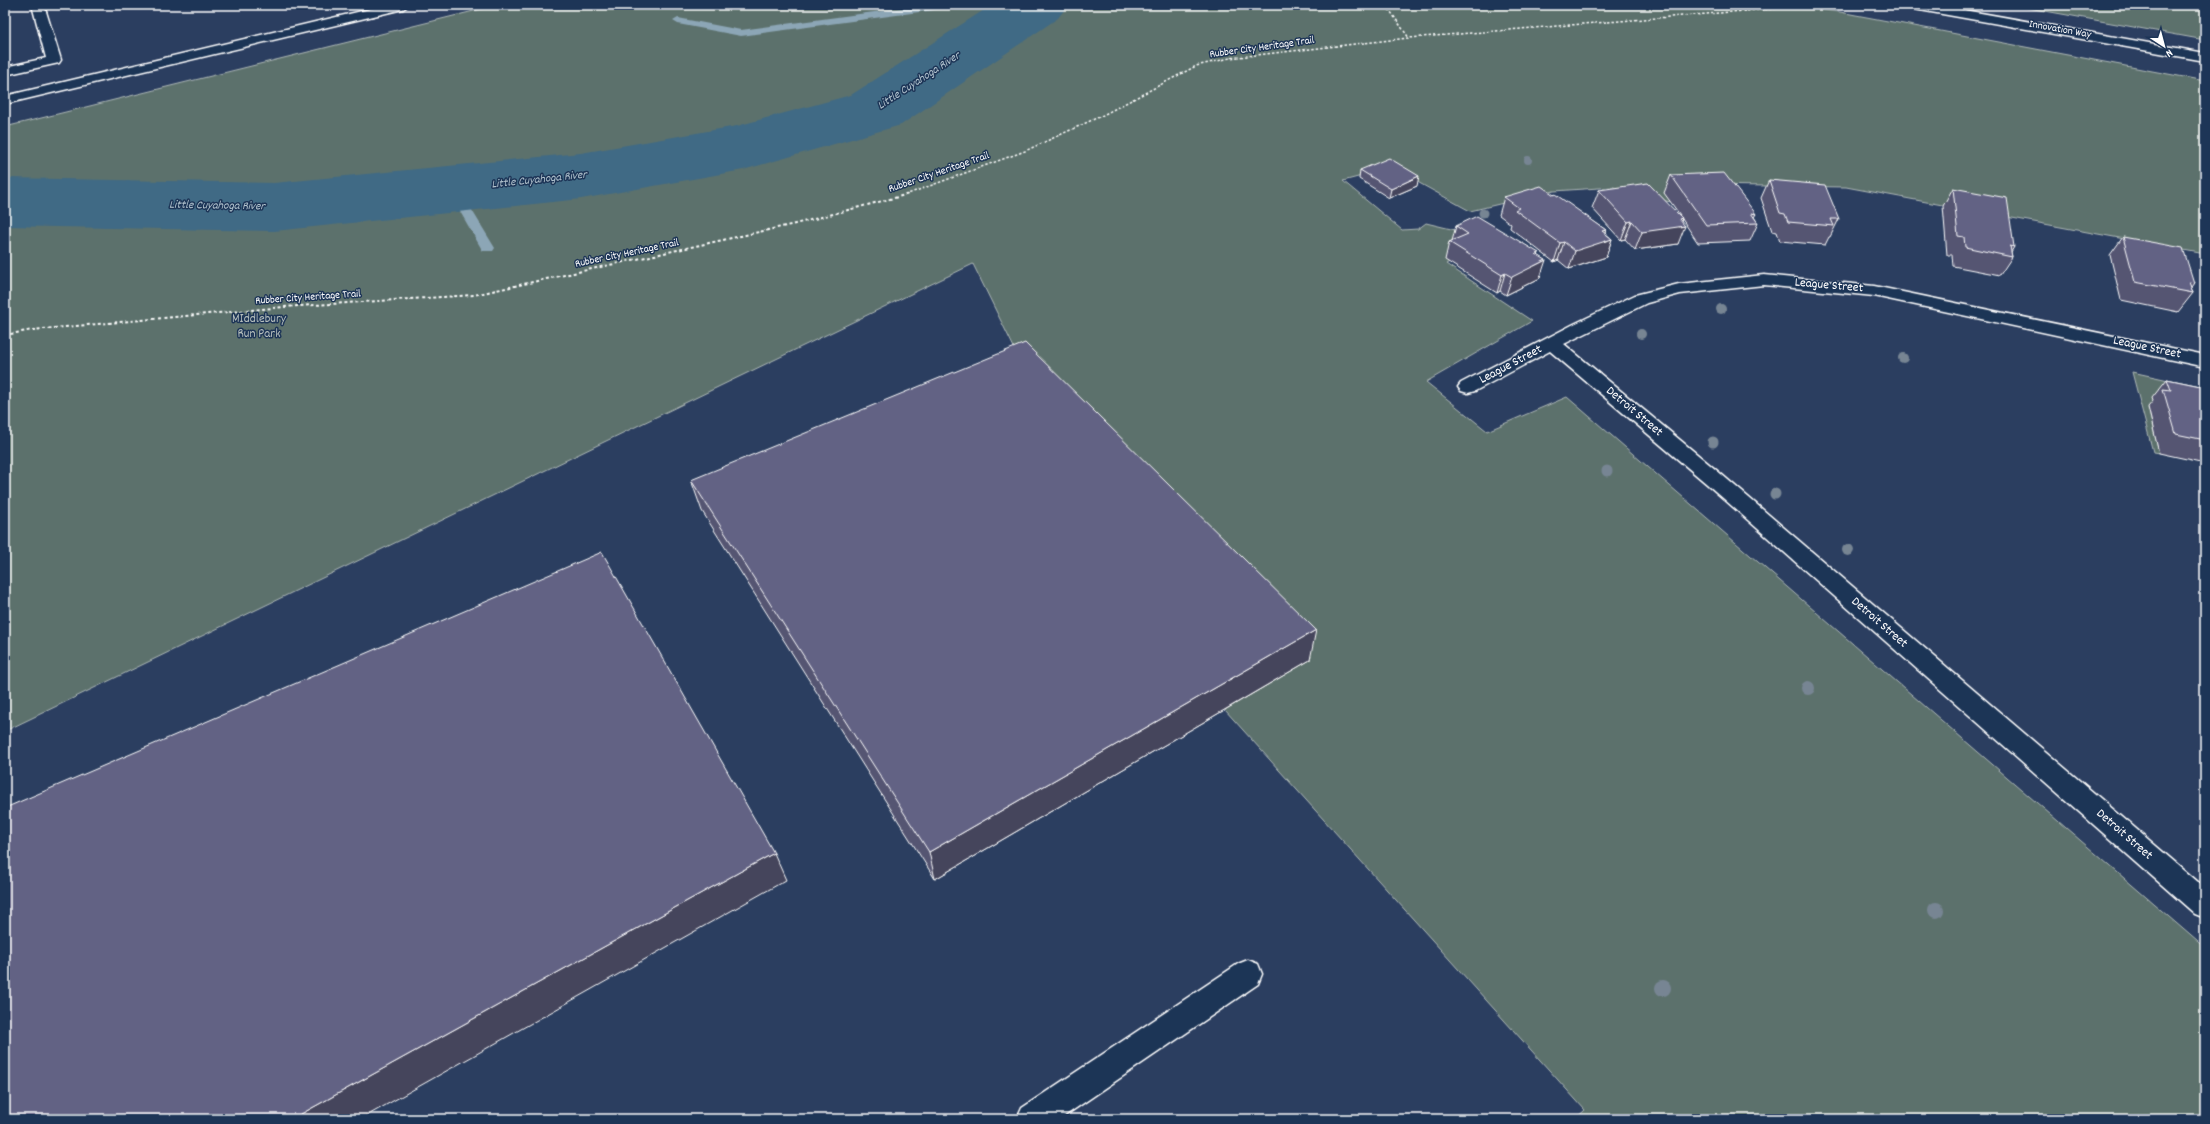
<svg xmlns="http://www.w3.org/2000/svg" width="2210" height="1124" font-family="Dekko,sans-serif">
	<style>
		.green { fill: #5c716c; stroke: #aeb8b6 }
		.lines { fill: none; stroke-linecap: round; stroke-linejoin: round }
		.stream { fill: #8ca6b6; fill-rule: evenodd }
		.river { fill: #3f6a85; fill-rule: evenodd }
		.service-casing { stroke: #fff; stroke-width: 3 }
		.minor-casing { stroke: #fff; stroke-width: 3 }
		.secondary-casing { stroke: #fff; stroke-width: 3 }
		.path-far1 { stroke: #fff; stroke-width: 1.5; stroke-dasharray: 2.5 2; stroke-linecap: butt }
		.path { stroke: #fff; stroke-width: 2; stroke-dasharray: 3 2.5; stroke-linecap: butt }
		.service { fill: #1d3557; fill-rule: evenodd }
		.minor { fill: #1d3557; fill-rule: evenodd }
		.secondary { fill: #1d3557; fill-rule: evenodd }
		.tree { fill: #778593 }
		.wall { fill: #545472; stroke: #fff }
		.shaded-wall { fill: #45455c; stroke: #fff }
		.building { fill: #626284; stroke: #fff }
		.labels { text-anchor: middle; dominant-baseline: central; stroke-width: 3; stroke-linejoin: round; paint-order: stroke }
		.far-street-label { font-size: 11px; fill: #fff; stroke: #1d3557 }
		.far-water-label { font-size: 12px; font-style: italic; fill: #b2c3ce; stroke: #1d3557 }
		.street-label { font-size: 13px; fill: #fff; stroke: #1d3557 }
		.park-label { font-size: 13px; fill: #b6bfbd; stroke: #1d3557 }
	</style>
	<rect width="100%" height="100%" fill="#2b3e60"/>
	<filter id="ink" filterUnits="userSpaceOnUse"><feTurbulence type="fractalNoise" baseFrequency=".025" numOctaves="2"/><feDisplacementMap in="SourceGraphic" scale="8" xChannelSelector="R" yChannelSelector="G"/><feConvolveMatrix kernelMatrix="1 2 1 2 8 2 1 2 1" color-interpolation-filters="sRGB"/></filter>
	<g filter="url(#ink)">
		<path class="green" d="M498,5H1783L1840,12L2205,81V254L1846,187L1692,185L1671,202L1624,193L1614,187L1554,191L1470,211L1392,168L1343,181L1402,230L1418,229L1426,223L1472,234L1465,253L1446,264L1532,321L1426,382L1487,431L1567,397L2205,948V1119H1575L1585,1110L1225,710L1309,660L1027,374L973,264L5,731V127Z
			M2012,5H2205V40L2194,38Z
			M2132,372L2205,388L2155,409L2148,408L2159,453L2153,452Z"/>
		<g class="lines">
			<path class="stream" d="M926,5H954L949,8L741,36L678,24L673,21L678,18L741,30Z
				M453,185L459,189L495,248L493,251H483L481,248L447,189Z"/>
			<path class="river" d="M992,5H1068L1058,18L901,125L743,170L581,199L274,231L5,226V178L274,183L581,153L737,126L851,95Z"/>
			<g class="service-casing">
				<path id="service" d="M32,5H44L61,60L59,63L5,75V67L46,58Z
					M387,5H409L403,9L5,104V96Z
					M1248,960L1258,964L1262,974L1258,984L1060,1119H1017L1022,1108L1238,964Z"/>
			</g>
			<g class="minor-casing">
				<path id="minor" d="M1764,275L1874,286L2205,355V367L1874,296L1764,285L1680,294L1647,303L1564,344L1721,474L2205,888V918L2195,914L1707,484L1550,351L1475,391L1468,393L1461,391L1458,387L1461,383L1574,324L1635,295L1679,284Z"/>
			</g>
			<g class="secondary-casing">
				<path id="secondary" d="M1908,5H1936L2205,53V61L1914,9Z"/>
			</g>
			<path class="path-far1" d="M1386,5L1409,38
				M905,195L1025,151L1103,115L1196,66L1230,58L1409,38L1818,5"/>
			<path class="path" d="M5,335L33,330L283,307L474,295L795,224L909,194"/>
			<use href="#service" class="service"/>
			<use href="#minor" class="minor"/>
			<use href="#secondary" class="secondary"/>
		</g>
		<g class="tree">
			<circle cx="1528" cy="160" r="4"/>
			<circle cx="1483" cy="213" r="4.5"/>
			<circle cx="1721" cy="309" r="5"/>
			<circle cx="1641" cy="334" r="5"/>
			<circle cx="1903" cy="358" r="5"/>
			<circle cx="1713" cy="442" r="5.5"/>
			<circle cx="1607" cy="471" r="5.5"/>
			<circle cx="1775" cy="494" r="5.5"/>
			<circle cx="1848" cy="550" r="6"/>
			<circle cx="1808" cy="688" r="7"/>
			<circle cx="1936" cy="910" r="8"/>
			<circle cx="1663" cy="988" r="8"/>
		</g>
		<path class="wall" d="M1360,170L1417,186L1389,198L1359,179Z
			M1671,175L1756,214L1754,217L1758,223L1750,241L1698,243L1682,219L1681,222L1678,244L1635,250L1625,239L1621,240L1592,208L1599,190L1680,215L1664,193Z
			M1769,180L1839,219L1830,237H1829L1825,245L1780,241L1777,232L1772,231L1761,198Z
			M1953,188L2014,247L2011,252L2012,257L2000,275L1953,266L1952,255H1947L1943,206Z
			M1554,195L1606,230L1605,233L1612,239L1606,257L1569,269L1558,260L1554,262L1510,228L1511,224L1499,215L1504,197Z
			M1456,226L1539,253L1538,255L1540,278L1506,295L1500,291L1497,293L1445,260L1449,242L1452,241Z
			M2123,237L2194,283L2191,287L2193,293L2178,312L2121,300L2110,255Z
			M2167,379L2205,387V463L2159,453L2148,407L2153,401L2152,398Z
			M691,480L1310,660L935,879L702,511Z"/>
		<path class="shaded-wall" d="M1419,176L1417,186L1389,198L1391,189Z
			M1682,218L1679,227L1685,226L1678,244L1635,250L1642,232L1679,219Z
			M1632,221L1625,239L1621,240L1628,222Z
			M1606,230L1601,242L1612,239L1606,257L1569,269L1575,251L1602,231Z
			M1564,242L1558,260L1554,262L1560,243Z
			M1539,253L1534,266L1546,260L1540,278L1506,295L1512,277L1536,254Z
			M1505,273L1500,291L1497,293L1502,275Z
			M1316,630L1310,660L935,879L929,852Z
			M774,853L786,880L361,1119H292Z"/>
		<path class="building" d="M1389,158L1419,176L1391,189L1360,170Z
			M1724,173L1756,214L1751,213L1758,223L1706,225L1671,175Z
			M1769,180L1825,185L1839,219H1831L1834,226L1788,222L1785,214L1780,213Z
			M1648,183L1682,218L1679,219L1685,226L1642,232L1632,221L1628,222L1599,190Z
			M1541,186L1554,195L1555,194L1606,230L1602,231L1612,239L1575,251L1564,242L1560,243L1515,210L1519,208L1504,197Z
			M1953,188L2007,198L2014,247L2010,246L2012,257L1965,247L1964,237L1958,236Z
			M1477,216L1539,253L1536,254L1546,260L1512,277L1505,273L1502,275L1449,242L1468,234L1456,226Z
			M2123,237L2183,248L2194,283L2189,282L2193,293L2135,282Z
			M1025,343L1316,630L929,852L691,480Z
			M2167,379L2205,387V440L2176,434L2163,389L2171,390Z
			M602,552L774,853L292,1119H5V808Z"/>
	</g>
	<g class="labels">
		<g class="far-street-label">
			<text transform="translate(2060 30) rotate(10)">Innovation Way</text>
			<text transform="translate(1262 48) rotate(-8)">Rubber City Heritage Trail</text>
			<text transform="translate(939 173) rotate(-19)">Rubber City Heritage Trail</text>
			<text transform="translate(627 254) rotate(-12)">Rubber City Heritage Trail</text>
			<text transform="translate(308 298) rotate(-4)">Rubber City Heritage Trail</text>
		</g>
		<g class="far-water-label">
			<text transform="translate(919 81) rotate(-33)">Little Cuyahoga River</text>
			<text transform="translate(539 180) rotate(-6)">Little Cuyahoga River</text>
			<text transform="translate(217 206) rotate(1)">Little Cuyahoga River</text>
		</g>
		<g class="street-label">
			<text transform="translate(1829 286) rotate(5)">League Street</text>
			<text transform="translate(2147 348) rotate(12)">League Street</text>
			<text transform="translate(1511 365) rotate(-28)">League Street</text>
			<text transform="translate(1634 412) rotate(40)">Detroit Street</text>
			<text transform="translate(1879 623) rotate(41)">Detroit Street</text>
			<text transform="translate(2124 835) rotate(41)">Detroit Street</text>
		</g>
		<g class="park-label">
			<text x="259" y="319">MIddlebury<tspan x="259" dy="15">Run Park</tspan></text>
		</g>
	</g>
	<rect width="2210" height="1124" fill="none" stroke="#1d3557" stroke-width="20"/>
	<rect x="10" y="10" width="2190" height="1104" fill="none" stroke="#fff" stroke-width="1.5" filter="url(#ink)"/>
	<g transform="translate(2164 46) rotate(144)" stroke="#1d3557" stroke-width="3" paint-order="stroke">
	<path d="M0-3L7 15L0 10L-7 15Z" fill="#ffffff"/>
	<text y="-6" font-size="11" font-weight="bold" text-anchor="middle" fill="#ffffff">N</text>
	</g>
</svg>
